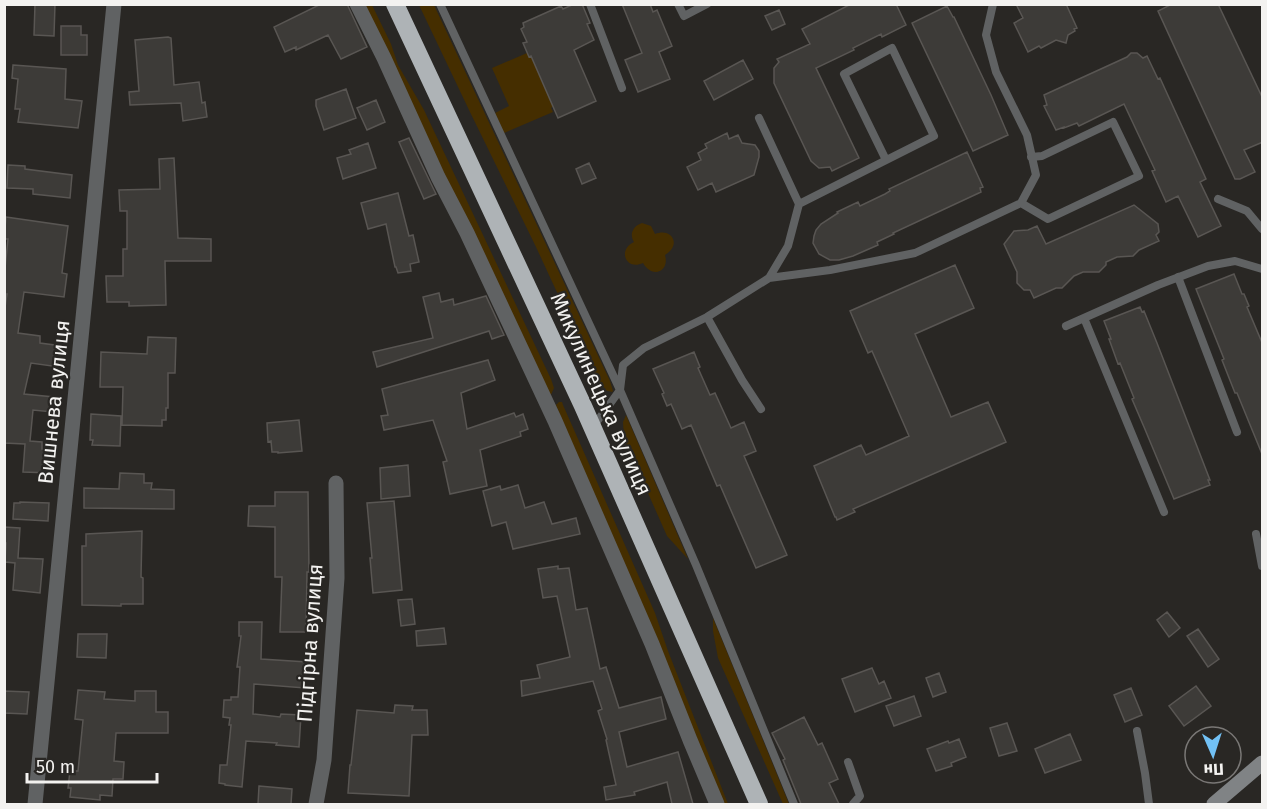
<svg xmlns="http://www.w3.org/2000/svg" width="1267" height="809" font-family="'Fira Sans',sans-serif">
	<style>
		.green { fill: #452e00 }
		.building { fill: #3d3b38; stroke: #595653; stroke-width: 1.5 }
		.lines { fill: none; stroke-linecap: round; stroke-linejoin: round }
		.lane { stroke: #606263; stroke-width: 8 }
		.street { stroke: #606263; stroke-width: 15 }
		.secondary { stroke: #808385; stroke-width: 15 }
		.highway { stroke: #aeb3b6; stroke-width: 18 }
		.labels { text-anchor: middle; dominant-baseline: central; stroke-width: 4.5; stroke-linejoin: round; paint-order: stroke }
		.street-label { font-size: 21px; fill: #f3f2f0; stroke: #292724 }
	</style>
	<rect width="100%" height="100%" fill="#292724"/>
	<path class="green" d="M364,5H372L391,44L398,65L424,110L551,379L554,388L550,397Z
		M419,5H434L610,381L613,391L612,392L604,390L599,383L536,247L469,110Z
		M527,53L529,56L534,55L539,73L553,106L551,108L553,112L504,133L495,113L509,106L492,68Z
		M642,223L651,226L655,234C672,227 682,245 665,255C670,272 652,279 643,263C626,271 617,250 634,242C629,234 633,226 642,223Z
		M559,402H562L563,405L655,613L668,651L728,804H723L556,405Z
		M626,415L688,559L667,536L624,439L623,422Z
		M713,618L789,804H783L718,658L713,631Z"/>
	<path class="building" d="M35,4H55L54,36L34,35Z
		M321,4H347L367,47L341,59L328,35L296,50V47L285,52L274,27Z
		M574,4H582L590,23L587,24L594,40L574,50L596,101L558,118L531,56L529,57L523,43L527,42L521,29L524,27L523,23L561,6L563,9Z
		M622,4H650L653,12L657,10L672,46L659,52L670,79L638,92L625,60L642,53Z
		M851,4H896L906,25L882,37L881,34L853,48L854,50L816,68L859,158L832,171L830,167L819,168L811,161L774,83V68L779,62L777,59L810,44L802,29Z
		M1016,4H1066L1077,28L1074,29L1075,31L1068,35L1066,43L1056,40L1041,48L1039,46L1028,52L1014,23L1023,18Z
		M1172,4H1218L1263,99V142L1244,150L1255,172L1240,179H1235L1158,11Z
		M947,6L953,17H954L991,95L1008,135L973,151L912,23Z
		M779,10L785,24L772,30L765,16Z
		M61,26H81V35H87V55H61Z
		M168,37L171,38L174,85L199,82L202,103L205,102L207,117L183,121L181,103L130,105L129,92L139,91L135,40Z
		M1131,53H1137L1143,58L1147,56L1158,79L1160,78L1206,179L1200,182L1221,226L1198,237L1178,196L1166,202L1152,171L1155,170L1124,104L1079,126L1077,123L1064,128V127L1056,130L1044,106L1047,105L1044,95L1127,57Z
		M743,60L753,79L714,100L704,81Z
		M13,65L66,69L65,99L82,101L78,128L18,122L20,109H15L18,79L12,78Z
		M346,89L356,118L324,130L316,106V100Z
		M376,100L385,122L367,130L357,108Z
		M727,133L729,139L738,135L742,143L755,145L759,151V157L754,175L716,192L712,183L698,190L687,167L701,160L698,153L707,148L705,144Z
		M409,138L436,194L424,199L399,142Z
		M368,143L376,168L343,179L337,158L351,154L349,150Z
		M967,152L983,187L980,188L981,192L893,233L894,234L877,242L878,245L853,256L839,260H830L819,254L813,243L814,236L816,230L821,224L838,213L837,212L858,202L860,206L885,194L890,191L889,189Z
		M174,158L178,238L211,239V261H165L166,305L129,306V302H107L106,276H123V249H127V211H120L119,190L160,189L159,159Z
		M589,163L596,178L582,184L576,169Z
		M8,165L25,166V169L72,175L70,198L33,194V189L7,188Z
		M398,193L409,236L413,235L419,262L410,264L411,271L398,273L396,267H395L386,224L368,229L361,203Z
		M1134,205L1158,224L1159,232L1156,235L1159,241L1139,250L1133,256L1117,257L1106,262V265L1099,272H1083L1074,276L1062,288H1056L1034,298L1030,290H1024L1017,283V272L1004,244L1014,231L1028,230L1037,226L1046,244Z
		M6,217L68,226L62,273L67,274L64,297L24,292L18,333L40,336V343L62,346L59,367L31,363L24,394L54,397L53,412L33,410L30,441L42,442V449L53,450L52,473L23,472L25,444L4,443V314L7,294H4V278L8,239H4Z
		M955,265L974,308L915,334L951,417L988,402L1006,442L853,509L855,512L837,520L836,517H835L814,466L861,445L866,455L909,436L872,351L868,353L850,311Z
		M1234,274L1242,294H1244L1249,306L1247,307L1263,345L1262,454L1237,393H1235L1222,360L1224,359L1196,289Z
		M439,293L441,302L453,299L454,305L486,296L504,335L492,339L489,331L377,367L373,352L433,338L423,297Z
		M1140,307L1142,312L1144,311L1157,343L1210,480H1208L1210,485L1174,499L1144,427L1132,399L1134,398L1120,363L1118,364L1109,339H1111L1104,321Z
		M148,337L176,338L175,373H168V408H166V420H162V426L122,425L123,387H100L101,352L147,354Z
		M694,352L700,367L698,368L710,395L715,393L731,428L744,422L756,451L744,456L787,555L756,568L720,485L717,486L691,425L682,429L671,404L667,406L662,394L664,393L653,369Z
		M488,360L495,380L461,393L467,429L514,413L516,417L523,414L528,429L520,432L521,436L480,450L487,486L450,494L443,462L447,461L433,420L384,430L381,416L388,415L382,389Z
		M91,414L121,416L120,446L92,445L93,440H90Z
		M299,420L302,451L278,453V452H272L271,441L268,442L267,423Z
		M408,465L410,496L381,499L380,468Z
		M120,473L144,474V483H152L151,489L174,490V509L84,508V488L119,489Z
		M518,485L525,508L544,502L552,524L576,518L580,534L513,549L506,522L492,526L483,491L500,486L501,490Z
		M275,492H308L309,572H307L306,632H280L282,577H275V527L248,526L249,506H275Z
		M394,501L402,590L373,593L370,558H372L367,503Z
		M20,502L49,503L48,521L13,519L14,503H20Z
		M4,527L20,528L18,558L43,559L40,593L13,590L15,563L5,562L6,543H4Z
		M142,531L141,577L143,578V604H121V606L82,605V546H86V534Z
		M558,566V569L569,568L576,610L587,608L600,669L606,667L619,708L661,697L666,719L619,732L627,767L678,752L693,804H672L667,782L634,792L635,795L606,800L604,787L616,785L606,740L607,739L598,711L602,709L593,681L522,696L521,681L540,678L537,665L570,657L557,596L543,598L538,569Z
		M412,599L415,624L401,626L398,600Z
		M1167,612L1180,628L1169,637L1157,620Z
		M239,622H262L261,659L307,662L305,688L254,684L253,714L280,717L281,714L301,715L299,747L276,745L277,743L246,741L242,787L225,785V784L219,783L220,765H227L231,725H229L230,718L223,717L224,700H231V697H238L240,667H237L241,636H239Z
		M444,628L446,644L417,646L416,631Z
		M1198,629L1219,659L1208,667L1187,636Z
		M78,634H107L106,658L77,657Z
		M872,668L879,684L884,681L891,698L855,712L842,679Z
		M939,673L946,692L933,697L926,678Z
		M1196,686L1211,706L1184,726L1169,706Z
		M1131,688L1142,715L1125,722L1114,695Z
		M78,690L105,692L104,699L135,701V691H156V712H168V733H116L114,761L124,762L123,779H113L112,796L100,795V800L70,797L71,788H68L70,771H78L83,720L75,719Z
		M4,691L29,692L27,714L4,713Z
		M914,696L921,716L894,726L886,706Z
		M395,705L413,706L412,710H427L428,735H412L409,796L348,793L350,765H351L357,710L394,713Z
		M804,717L818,745L822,743L838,779L829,783L839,804H801L783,760L785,759L772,733Z
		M1007,723L1017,751L999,756L990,728Z
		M1070,734L1081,760L1045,773L1035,749Z
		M959,739L966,757L951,763L952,766L936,771L927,749L948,741L949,743Z
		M259,786L292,789L291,804H258Z"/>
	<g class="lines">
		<path class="lane" d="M440,4L620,390L593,427
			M590,4L622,88
			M678,4L684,16L707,4
			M759,118L799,204L788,246L769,278
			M1218,199L1247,211L1262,229
			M1021,203L1048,219L1139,176L1113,122L1042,156L1031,157
			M799,204L934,136L892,48L844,74L886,160
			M1178,277L1237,432
			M707,317L742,380L761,409
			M1084,318L1164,512
			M1066,326L1158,285L1208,266L1235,261L1262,269
			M1256,534L1262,566
			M1137,731L1145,773L1149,804
			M848,762L860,796L853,804
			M794,804L696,565L620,390L623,365L644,348L707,317L769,278L830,270L915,253L1021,203L1036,175L1027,135L996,72L986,35L993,4"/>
		<path class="street" d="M357,4L384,58L438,177L467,233L555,421L652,644L690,740L717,804
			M35,804L114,4
			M316,804L324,760L337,578L336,483"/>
		<path class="secondary" d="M1214,804L1262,763"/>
		<path class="highway" d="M395,4L583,406L759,804"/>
	</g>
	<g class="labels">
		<g class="street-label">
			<text transform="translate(601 394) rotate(66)">Микулинецька вулиця</text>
			<text transform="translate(54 402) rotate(-84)">Вишнева вулиця</text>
			<text transform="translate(310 643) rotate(-86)">Підгірна вулиця</text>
		</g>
	</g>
	<rect width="1267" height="809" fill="none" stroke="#f3f2f0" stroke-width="12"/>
	<g transform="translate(1213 755) rotate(177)"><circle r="28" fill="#292724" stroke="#7a7876" stroke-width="1.5"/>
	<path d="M0-4.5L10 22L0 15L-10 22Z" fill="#72c1f5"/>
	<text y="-9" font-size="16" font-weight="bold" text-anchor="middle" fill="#f3f2f0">Пн</text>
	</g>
	<path d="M27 773v9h130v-9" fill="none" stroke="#f3f2f0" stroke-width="3"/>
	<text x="36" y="773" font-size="18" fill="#f3f2f0" stroke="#292724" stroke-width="4.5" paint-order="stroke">50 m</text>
</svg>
